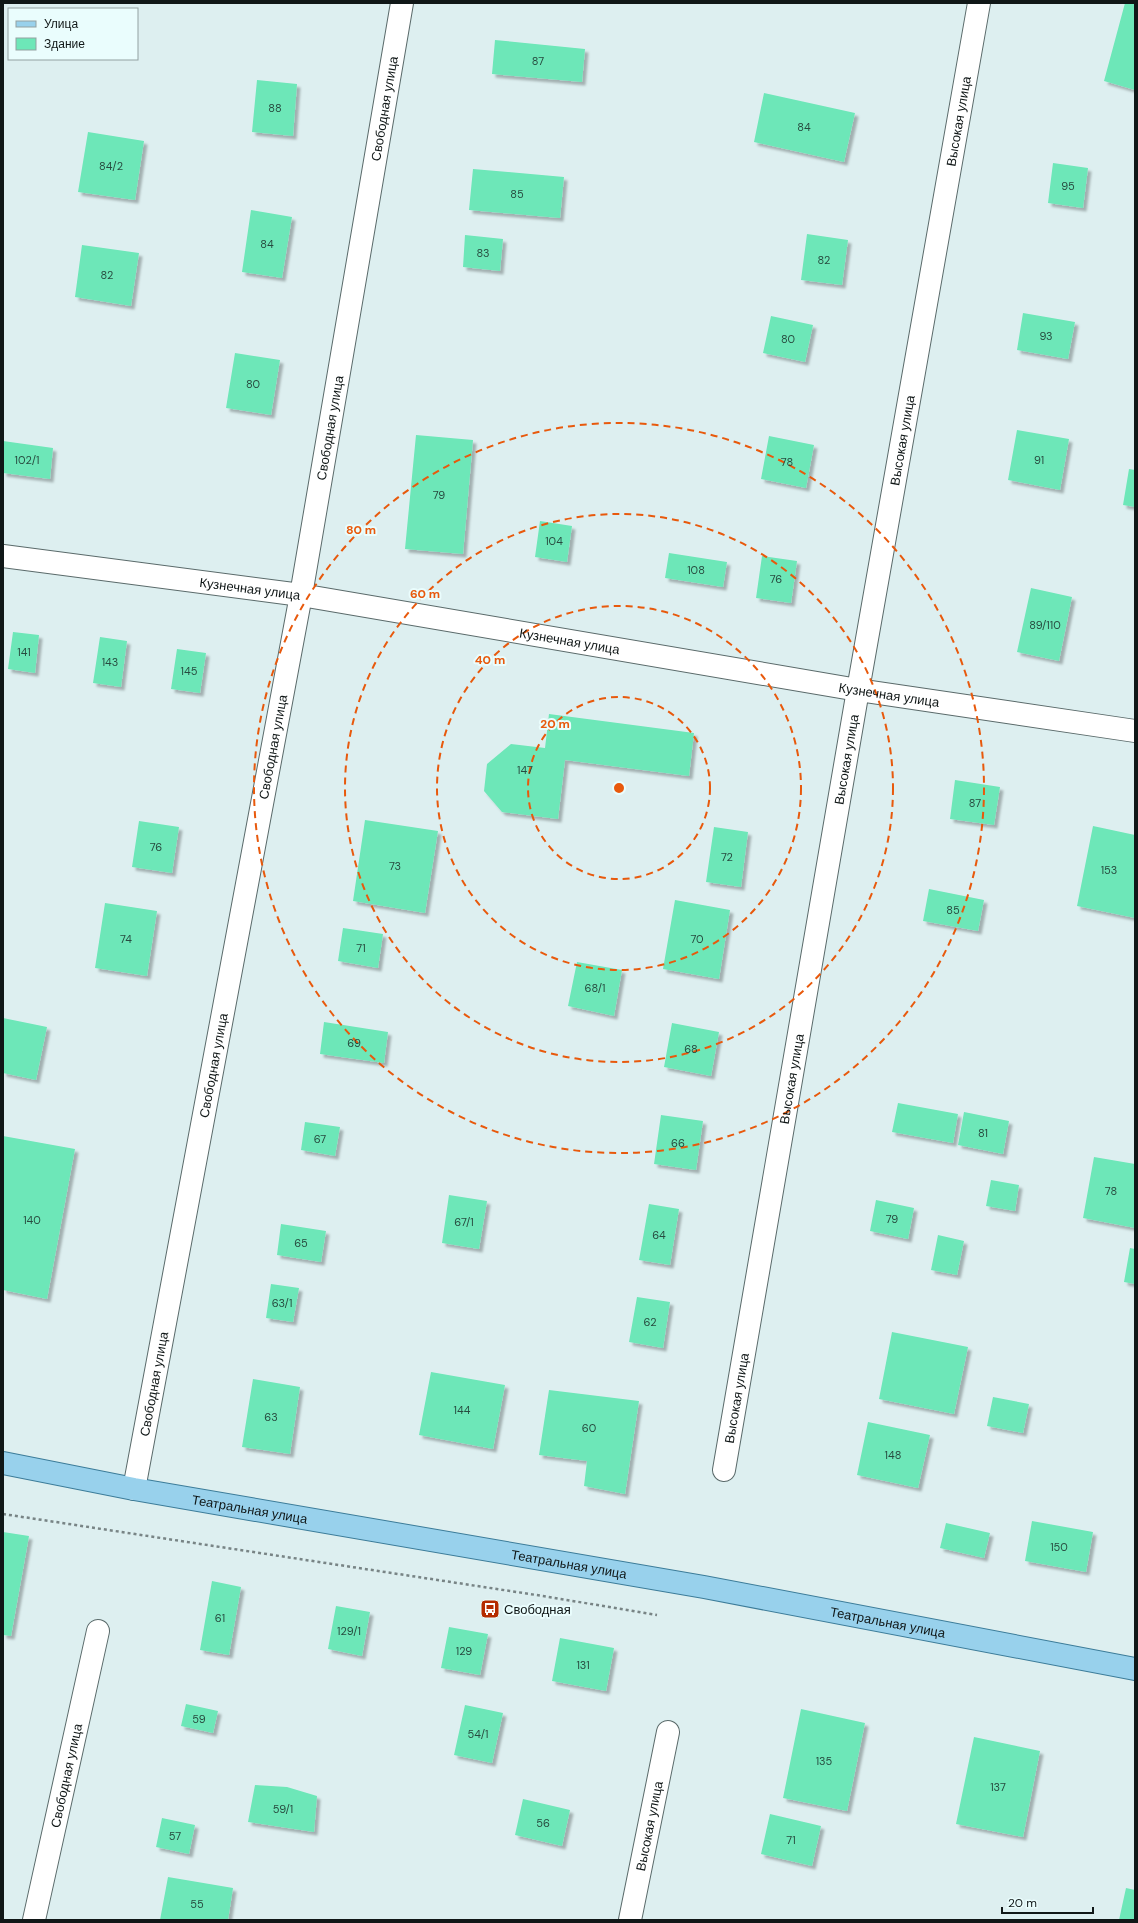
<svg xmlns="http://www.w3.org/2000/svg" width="1138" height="1923" font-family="'DM Sans',sans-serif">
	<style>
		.building { fill: #6de7b8; filter: url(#shadow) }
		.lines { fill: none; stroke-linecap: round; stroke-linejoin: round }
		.street-casing { stroke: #5a6a6a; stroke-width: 24 }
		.secondary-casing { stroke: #5a6a6a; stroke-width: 24 }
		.primary-casing { stroke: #3c7c99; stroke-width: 24 }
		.path { stroke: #788485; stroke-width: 2.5; stroke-dasharray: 3 3; stroke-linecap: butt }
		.street { stroke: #fff; stroke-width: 22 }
		.secondary { stroke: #fff; stroke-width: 22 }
		.primary { stroke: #98d1ec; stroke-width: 22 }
		.ring { fill: none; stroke: #e8590c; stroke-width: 2; stroke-dasharray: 7 5 }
		.labels { text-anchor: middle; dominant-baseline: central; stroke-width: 4; stroke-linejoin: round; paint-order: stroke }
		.number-label { font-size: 11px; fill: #274b3f }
		.street-label { font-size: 13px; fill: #101717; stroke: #eafdfd }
		.poi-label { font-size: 13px; fill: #101717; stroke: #eafdfd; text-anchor: start }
		.centre { fill: #e8590c; stroke: #eafdfd; stroke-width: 2 }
		.ring-label { font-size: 12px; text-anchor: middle; font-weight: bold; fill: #e8590c; stroke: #eafdfd; stroke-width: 4; stroke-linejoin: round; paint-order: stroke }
	</style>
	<defs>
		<filter id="shadow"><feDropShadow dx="3.5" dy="3.5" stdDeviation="1" flood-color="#0004"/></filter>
	</defs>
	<rect width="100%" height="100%" fill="#ddeff0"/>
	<path class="building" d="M1125,3H1135V90L1104,81Z
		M495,40L585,49L582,82L492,74Z
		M257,80L297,84L293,136L252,132Z
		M764,93L855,113L844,162L754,142Z
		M88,132L144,141L135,200L78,192Z
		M1053,163L1088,168L1083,208L1048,203Z
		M473,169L564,177L560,218L469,210Z
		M251,210L292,217L282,278L242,272Z
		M807,234L848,240L842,285L801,280Z
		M465,235L503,239L500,271L463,267Z
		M82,245L139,253L131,306L75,297Z
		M1023,313L1075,322L1068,359L1017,350Z
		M771,316L813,325L805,362L763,353Z
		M235,353L280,360L271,415L226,408Z
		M1017,430L1069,439L1060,490L1008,480Z
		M416,435L473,440L463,554L405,549Z
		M769,436L814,445L806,488L761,479Z
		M3,441L53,448L50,479L3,473Z
		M1129,469L1135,470V507L1123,505Z
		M540,521L572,526L567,562L535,557Z
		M669,553L727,562L723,587L665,578Z
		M762,556L797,561L791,603L756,598Z
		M1031,588L1072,597L1059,661L1017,652Z
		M13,632L39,635L35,673L8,669Z
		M100,637L127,641L121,687L93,683Z
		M177,649L206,653L200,693L171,689Z
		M549,714L694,733L689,776L565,760L558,819L502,812L484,791L487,764L511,744L545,748Z
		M955,780L1000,787L994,825L950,819Z
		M365,820L438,831L425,913L353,901Z
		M139,821L179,827L172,873L132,867Z
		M1093,826L1135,835V918L1077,906Z
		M714,827L748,832L741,887L706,882Z
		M929,889L984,900L978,931L923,921Z
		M675,900L730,910L719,979L663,969Z
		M105,903L157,911L147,976L95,968Z
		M343,928L383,934L378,968L338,961Z
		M577,962L622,970L614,1016L568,1006Z
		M3,1018L47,1027L36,1080L3,1073Z
		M324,1022L388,1032L384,1063L320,1054Z
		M672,1023L719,1032L711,1076L664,1067Z
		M898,1103L958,1114L953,1143L892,1132Z
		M964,1112L1009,1121L1003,1154L958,1145Z
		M661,1115L703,1121L696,1170L654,1164Z
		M305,1122L340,1127L335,1156L301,1150Z
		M3,1136L75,1149L47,1299L3,1290Z
		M1094,1157L1135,1164V1228L1083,1218Z
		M991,1180L1019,1185L1015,1211L986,1206Z
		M449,1195L487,1201L479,1249L442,1243Z
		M876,1200L914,1208L908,1239L870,1231Z
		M649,1204L679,1209L670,1265L639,1260Z
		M281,1224L326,1231L321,1262L277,1255Z
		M938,1235L964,1241L957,1275L931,1270Z
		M1130,1248L1135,1249V1284L1124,1282Z
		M271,1284L299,1288L293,1322L266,1318Z
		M637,1297L670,1302L663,1348L629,1342Z
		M892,1332L968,1347L954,1414L879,1399Z
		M431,1372L505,1385L493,1449L419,1435Z
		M253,1379L300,1387L290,1454L242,1447Z
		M549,1390L639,1401L625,1494L584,1486L587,1461L539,1455Z
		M993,1397L1029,1404L1023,1433L987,1426Z
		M868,1422L930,1435L918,1488L857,1475Z
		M1032,1521L1093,1532L1086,1572L1025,1561Z
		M946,1523L990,1533L984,1558L940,1548Z
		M3,1532L29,1536L11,1636L3,1635Z
		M212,1581L241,1587L229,1655L200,1650Z
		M336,1606L370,1612L362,1656L328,1649Z
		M449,1627L488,1634L480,1675L441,1668Z
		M560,1638L614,1648L606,1691L552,1681Z
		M186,1704L218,1711L213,1733L181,1726Z
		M465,1705L503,1713L492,1763L454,1755Z
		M801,1709L865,1723L847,1811L783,1798Z
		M974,1737L1040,1751L1023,1837L956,1824Z
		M255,1785L287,1787L317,1796L314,1832L248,1822Z
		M523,1799L570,1810L562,1846L515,1835Z
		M770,1814L821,1826L812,1866L761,1854Z
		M162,1818L195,1825L189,1854L156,1847Z
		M168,1877L233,1888L228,1920H160Z
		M1126,1888L1135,1890V1920H1119Z"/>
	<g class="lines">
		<g class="street-casing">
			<g id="street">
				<path id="s1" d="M724,1470L858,690L979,3"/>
				<path id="s2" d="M134,1489L301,595L402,3"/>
				<path id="s3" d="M34,1920L98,1631"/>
				<path id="s4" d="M630,1920L668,1732"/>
			</g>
		</g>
		<g class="secondary-casing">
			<g id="secondary">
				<path id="s5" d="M3,556L301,595L858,690L1135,731"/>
			</g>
		</g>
		<g class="primary-casing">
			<g id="primary">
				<path id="s6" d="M3,1463L134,1489L704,1587L1135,1669"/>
			</g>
		</g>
		<path class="path" d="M3,1514L543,1596L657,1615"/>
		<use href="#street" class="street"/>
		<use href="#secondary" class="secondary"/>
		<use href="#primary" class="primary"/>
	</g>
	<g class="ring">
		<circle cx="619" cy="788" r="91"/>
		<circle cx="619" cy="788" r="182"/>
		<circle cx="619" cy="788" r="274"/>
		<circle cx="619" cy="788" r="365"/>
	</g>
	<defs>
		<g id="bus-square" transform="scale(1)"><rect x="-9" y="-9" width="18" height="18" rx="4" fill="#b52b00" stroke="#eafdfd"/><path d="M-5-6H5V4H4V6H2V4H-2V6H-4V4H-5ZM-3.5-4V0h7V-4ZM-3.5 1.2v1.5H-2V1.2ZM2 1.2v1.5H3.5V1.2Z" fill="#fff"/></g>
	</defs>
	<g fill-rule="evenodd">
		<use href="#bus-square" x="490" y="1609"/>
	</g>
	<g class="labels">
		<g class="number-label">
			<text x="538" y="61">87</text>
			<text x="275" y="108">88</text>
			<text x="804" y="127">84</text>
			<text x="111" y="166">84/2</text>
			<text x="1068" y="186">95</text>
			<text x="517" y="194">85</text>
			<text x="267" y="244">84</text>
			<text x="483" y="253">83</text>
			<text x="824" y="260">82</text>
			<text x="107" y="275">82</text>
			<text x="1046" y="336">93</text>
			<text x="788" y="339">80</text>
			<text x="253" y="384">80</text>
			<text x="27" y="460">102/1</text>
			<text x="1039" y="460">91</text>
			<text x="787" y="462">78</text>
			<text x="439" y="495">79</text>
			<text x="554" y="541">104</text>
			<text x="696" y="570">108</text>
			<text x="776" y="579">76</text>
			<text x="1045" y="625">89/110</text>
			<text x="24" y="652">141</text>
			<text x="110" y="662">143</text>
			<text x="189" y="671">145</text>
			<text x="525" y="770">147</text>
			<text x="975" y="803">87</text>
			<text x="156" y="847">76</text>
			<text x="727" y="857">72</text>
			<text x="395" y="866">73</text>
			<text x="1109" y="870">153</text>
			<text x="953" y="910">85</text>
			<text x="126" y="939">74</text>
			<text x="697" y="939">70</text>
			<text x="361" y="948">71</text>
			<text x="595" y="988">68/1</text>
			<text x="354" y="1043">69</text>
			<text x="691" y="1049">68</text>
			<text x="983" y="1133">81</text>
			<text x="320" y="1139">67</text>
			<text x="678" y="1143">66</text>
			<text x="1111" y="1191">78</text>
			<text x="892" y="1219">79</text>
			<text x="32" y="1220">140</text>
			<text x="464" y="1222">67/1</text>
			<text x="659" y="1235">64</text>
			<text x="301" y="1243">65</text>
			<text x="282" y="1303">63/1</text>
			<text x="650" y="1322">62</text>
			<text x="462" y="1410">144</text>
			<text x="271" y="1417">63</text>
			<text x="589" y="1428">60</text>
			<text x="893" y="1455">148</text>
			<text x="1059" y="1547">150</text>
			<text x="220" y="1618">61</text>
			<text x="349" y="1631">129/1</text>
			<text x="464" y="1651">129</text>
			<text x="583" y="1665">131</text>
			<text x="199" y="1719">59</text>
			<text x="478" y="1734">54/1</text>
			<text x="824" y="1761">135</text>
			<text x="998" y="1787">137</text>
			<text x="283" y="1809">59/1</text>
			<text x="543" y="1823">56</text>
			<text x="175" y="1836">57</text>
			<text x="791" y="1840">71</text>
			<text x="197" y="1904">55</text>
		</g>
		<g class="street-label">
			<text stroke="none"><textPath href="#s2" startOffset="1403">Свободная улица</textPath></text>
			<text stroke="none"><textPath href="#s1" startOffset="1369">Высокая улица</textPath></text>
			<text stroke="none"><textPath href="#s2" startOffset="1079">Свободная улица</textPath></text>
			<text stroke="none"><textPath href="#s1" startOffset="1045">Высокая улица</textPath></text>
			<text stroke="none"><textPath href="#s5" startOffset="249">Кузнечная улица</textPath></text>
			<text stroke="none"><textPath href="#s5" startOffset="573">Кузнечная улица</textPath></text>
			<text stroke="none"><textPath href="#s5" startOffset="897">Кузнечная улица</textPath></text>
			<text stroke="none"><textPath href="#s2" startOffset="755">Свободная улица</textPath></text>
			<text stroke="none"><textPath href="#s1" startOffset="721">Высокая улица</textPath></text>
			<text stroke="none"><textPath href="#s2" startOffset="431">Свободная улица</textPath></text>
			<text stroke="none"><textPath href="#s1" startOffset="397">Высокая улица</textPath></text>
			<text stroke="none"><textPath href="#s2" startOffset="107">Свободная улица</textPath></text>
			<text stroke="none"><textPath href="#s1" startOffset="73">Высокая улица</textPath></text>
			<text stroke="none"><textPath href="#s6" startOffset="251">Театральная улица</textPath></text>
			<text stroke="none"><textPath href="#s6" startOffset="575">Театральная улица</textPath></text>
			<text stroke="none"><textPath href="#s6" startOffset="899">Театральная улица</textPath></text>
			<text stroke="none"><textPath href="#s3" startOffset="148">Свободная улица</textPath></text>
			<text stroke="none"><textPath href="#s4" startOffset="96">Высокая улица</textPath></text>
		</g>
		<g class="poi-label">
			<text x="504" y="1609">Свободная</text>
		</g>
	</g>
	<circle cx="619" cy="788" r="6" class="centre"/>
	<g class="ring-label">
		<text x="361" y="534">80 m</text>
		<text x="425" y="598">60 m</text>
		<text x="490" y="664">40 m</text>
		<text x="555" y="728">20 m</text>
	</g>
	<rect width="1138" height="1923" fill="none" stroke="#101717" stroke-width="8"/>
	<rect x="8" y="8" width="130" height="52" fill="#eafdfd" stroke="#93a1a1"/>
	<rect x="16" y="21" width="20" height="6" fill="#98d1ec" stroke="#93a1a1"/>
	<text x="44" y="28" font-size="12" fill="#101717">Улица</text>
	<rect x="16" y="38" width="20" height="12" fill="#6de7b8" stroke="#93a1a1"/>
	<text x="44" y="48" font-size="12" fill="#101717">Здание</text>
	<path d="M1002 1907v6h91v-6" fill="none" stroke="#101717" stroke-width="2"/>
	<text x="1008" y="1907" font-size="12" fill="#101717" stroke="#eafdfd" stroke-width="3" paint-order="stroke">20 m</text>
</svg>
